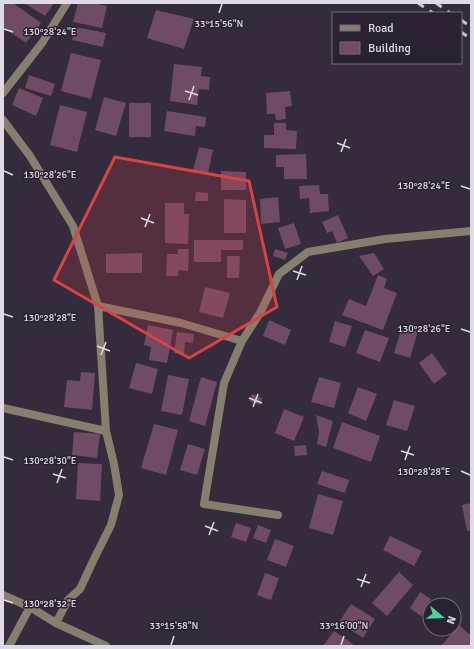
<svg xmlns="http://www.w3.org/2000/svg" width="474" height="649" font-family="Signika,sans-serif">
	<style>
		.building { fill: #704b66 }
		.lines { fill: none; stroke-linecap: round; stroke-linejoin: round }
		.service { stroke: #857f6d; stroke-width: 8 }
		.minor { stroke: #857f6d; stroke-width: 8 }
		.tertiary { stroke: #857f6d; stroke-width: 8 }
		.rail { stroke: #ccc6d2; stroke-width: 3; stroke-dasharray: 7 7; stroke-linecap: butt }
		.marked { fill: #d84344; fill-opacity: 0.2; stroke: #d84344; stroke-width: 3; stroke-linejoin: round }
		.ticks { fill: none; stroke: #e0dae6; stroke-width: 1.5 }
		.ticks-label { font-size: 10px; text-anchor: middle; fill: #e0dae6; stroke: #2a2232; stroke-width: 3; stroke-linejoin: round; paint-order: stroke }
	</style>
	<rect width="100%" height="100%" fill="#342b3c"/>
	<path class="building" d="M3,3H13L41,23L26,43L3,27Z
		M24,3H54L45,16Z
		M78,3H94L107,6L102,28L73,22Z
		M156,10L194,19L184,49L147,38Z
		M75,27L106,33L103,47L72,40Z
		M71,53L101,60L91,99L61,91Z
		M174,64L202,67L201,76L210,77L209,90L199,89L197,105L170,101Z
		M29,75L55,84L51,96L25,88Z
		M19,88L43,98L36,116L12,105Z
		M290,91L292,106L285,107L286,119L276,120L275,114H267L266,93Z
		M104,97L126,103L116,136L95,130Z
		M129,103H151V137H129Z
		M60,105L87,112L77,152L50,145Z
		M167,111L206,117L205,127L196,126L195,136L164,131Z
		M274,123H286V130L297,131L296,149L264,148V135H274Z
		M199,147L213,150L208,173L193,170Z
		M306,154L307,179H284V167H276V155Z
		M221,171L246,172V190H221Z
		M319,185L320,194H328L329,211L310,213L309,198L300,199L299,186Z
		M196,192L208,193V201H195Z
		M278,197L280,222L261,224L260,199Z
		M224,199L246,200V233H224Z
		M165,203H184V214H189L188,244L165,243Z
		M338,215L348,238L337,243L332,231L327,233L322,222Z
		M294,223L301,244L285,249L278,228Z
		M194,240H243V250H221V262H194Z
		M178,249H189L188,271L179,270L178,276H166L167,254H178Z
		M275,249L288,253L285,260L273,256Z
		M142,253V273H106V254Z
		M374,253L384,269L373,276L359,256Z
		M227,256H240L239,278H227Z
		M378,275L387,279L384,288L397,293L383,330L342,315L349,299L366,306Z
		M205,287L230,293L223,318L199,312Z
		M269,320L291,330L285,345L263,336Z
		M335,321L352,326L345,347L329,342Z
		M148,325L173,330L167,363L149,360L151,347L144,345Z
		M402,326L418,331L410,358L394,353Z
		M365,330L389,338L380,362L356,353Z
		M177,332L194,334L193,343L185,342L184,355L174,353Z
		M432,353L447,374L434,384L419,363Z
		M136,363L158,369L152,394L129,388Z
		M81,372L95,373L92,410L64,407L67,380L80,381Z
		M168,375L189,379L182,415L161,411Z
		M201,377L217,382L205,426L189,421Z
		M319,377L341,383L334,408L311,402Z
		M358,387L377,394L366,421L348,413Z
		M252,394L262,398L260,405L249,401Z
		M394,400L415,406L407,431L386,425Z
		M284,409L304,417L294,441L275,433Z
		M316,415L333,421L326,447L317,444L319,432Z
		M342,422L380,436L371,462L333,448Z
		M154,424L178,430L166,475L141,468Z
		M74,432L100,434L97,458L72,455Z
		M188,444L205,449L197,475L180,470Z
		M306,445L307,455L295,456L294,446Z
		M78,463L102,464L100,501L76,499Z
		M322,471L349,480L345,493L317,484Z
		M318,494L343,501L333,535L309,528Z
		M471,503V530L467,531L462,505Z
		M236,523L251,528L246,542L231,537Z
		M258,525L271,530L266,543L253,538Z
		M390,536L422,551L414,566L383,550Z
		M275,539L294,546L286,567L267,560Z
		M399,572L413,585L387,616L372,603Z
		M265,573L279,578L271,600L257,595Z
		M420,592L431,599L421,616L410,608Z
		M351,604L375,619L363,638L339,622Z
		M459,625L471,636V646H441Z
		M334,631L353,644L352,646H323Z"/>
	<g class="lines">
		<path class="service" d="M242,341L224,383L204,504L278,515"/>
		<path class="minor" d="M3,93L42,43L67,3
			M3,120L30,156L73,226L98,306L106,431L114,464L119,495L111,525L94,559L80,589L68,600L56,623
			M98,306L181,323L242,341L260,313L279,274L308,252L385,239L471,231
			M3,408L106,431
			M9,646L30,607"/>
		<path class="tertiary" d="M3,595L30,607L56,623L106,646"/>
		<path class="rail" d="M418,3L433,13
			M436,3L450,13
			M461,20L471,27
			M461,32L471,39"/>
	</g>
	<path class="marked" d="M115,157L249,181L277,307L189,358L54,280Z"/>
	<path class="ticks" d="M219,13L222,4M4,29L13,32M185,91L198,95M189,100L194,86M337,143L350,148M341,152L346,139M4,171L13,175M461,186L470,189M141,218L154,223M145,227L150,214M293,271L306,275M297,280L302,266M4,314L13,317M461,329L470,332M97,346L110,351M101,355L106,342M249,398L262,403M253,407L258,394M401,451L414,455M4,457L13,460M405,460L410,446M461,471L470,475M53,474L66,478M57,483L62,469M205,526L218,531M209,535L214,522M357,579L370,583M361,587L366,574M4,600L13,603M171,645L174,636M341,645L344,636"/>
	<g class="ticks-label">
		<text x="219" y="27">33°15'56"N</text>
		<text x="50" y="35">130°28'24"E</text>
		<text x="50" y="178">130°28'26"E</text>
		<text x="424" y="189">130°28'24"E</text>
		<text x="50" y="321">130°28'28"E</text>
		<text x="424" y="332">130°28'26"E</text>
		<text x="50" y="464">130°28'30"E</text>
		<text x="424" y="475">130°28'28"E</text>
		<text x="50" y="607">130°28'32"E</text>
		<text x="174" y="629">33°15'58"N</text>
		<text x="344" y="629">33°16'00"N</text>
	</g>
	<rect width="474" height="649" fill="none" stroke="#e0dae6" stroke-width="8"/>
	<rect x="332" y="12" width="130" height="52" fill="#2a2232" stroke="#736c7a"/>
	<rect x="340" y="25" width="20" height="6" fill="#857f6d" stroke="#736c7a"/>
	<text x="368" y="32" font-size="12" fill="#e0dae6">Road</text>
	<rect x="340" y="42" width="20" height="12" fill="#704b66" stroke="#736c7a"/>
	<text x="368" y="52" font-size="12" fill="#e0dae6">Building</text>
	<g transform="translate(442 617) rotate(109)"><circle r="19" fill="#2a2232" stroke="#736c7a"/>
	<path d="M0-3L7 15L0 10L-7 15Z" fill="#4bd49b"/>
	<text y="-6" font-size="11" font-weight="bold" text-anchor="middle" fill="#e0dae6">N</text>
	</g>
</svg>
